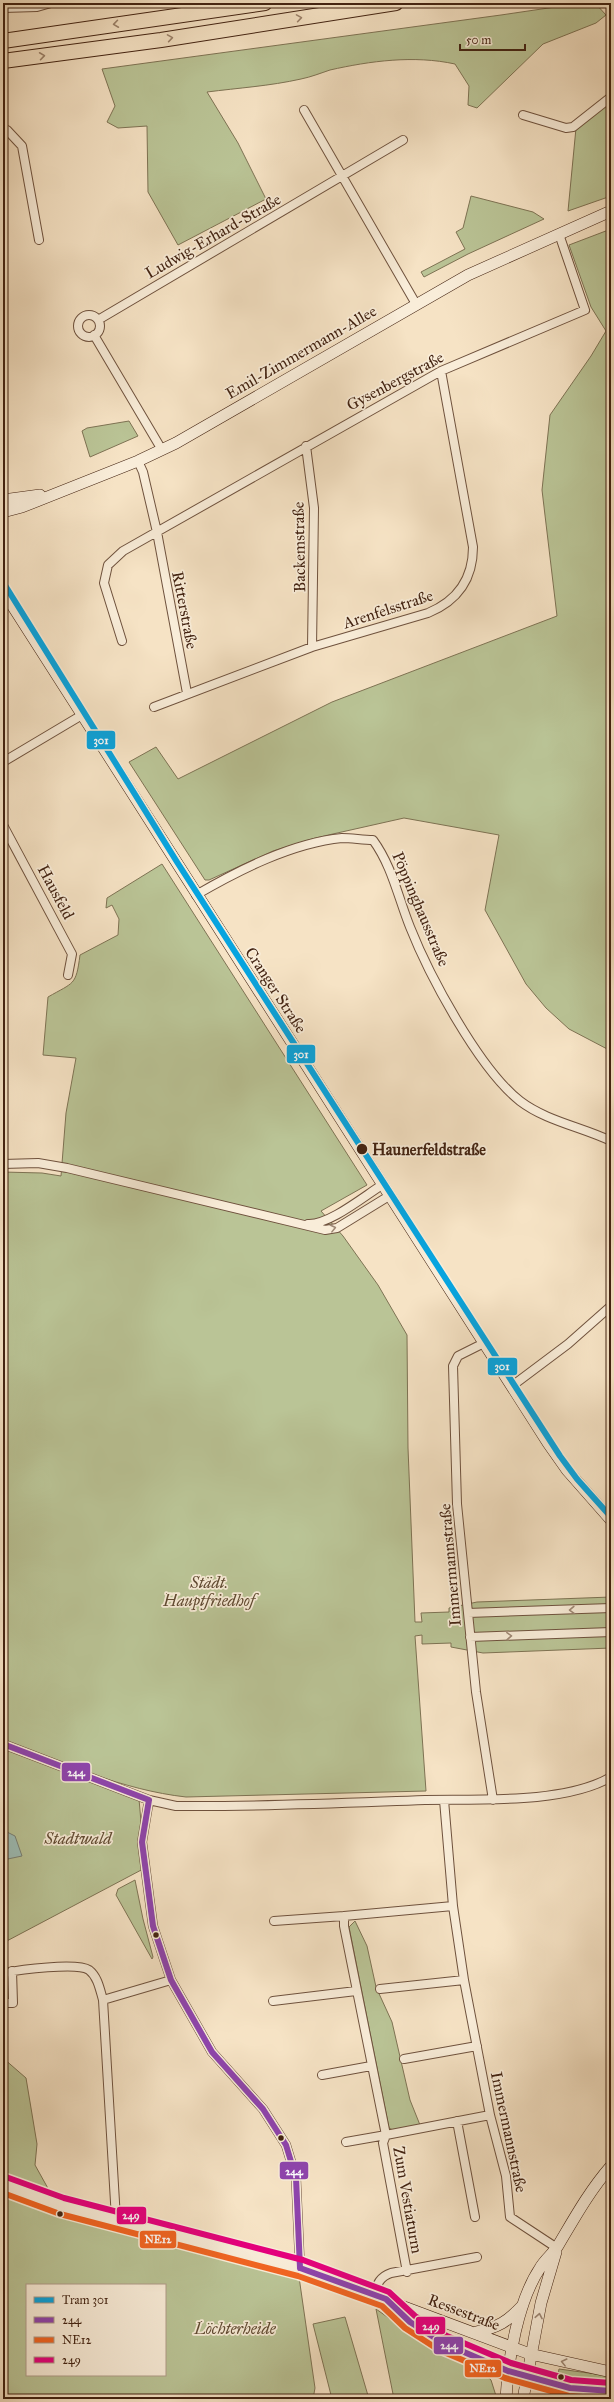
<svg xmlns="http://www.w3.org/2000/svg" width="614" height="2402" font-family="'IM FELL Great Primer',serif">
	<style>
		.green { fill: #bac496; stroke: #7e7354; fill-rule: evenodd }
		.water { fill: #9dbeb7; stroke: #798075 }
		.lines { fill: none; stroke-linecap: round; stroke-linejoin: round }
		.street-casing { stroke: #6f523e; stroke-width: 10 }
		.secondary-casing { stroke: #422211; stroke-width: 12 }
		.highway-casing { stroke: #422211; stroke-width: 16 }
		.street { stroke: #f9edd9; stroke-width: 8 }
		.secondary { stroke: #f9edd9; stroke-width: 11 }
		.highway { stroke: #f6e3c5; stroke-width: 14 }
		.bus-1-casing { stroke: #f9edd9; stroke-width: 9 }
		.bus-2-casing { stroke: #f9edd9; stroke-width: 9 }
		.bus-3-casing { stroke: #f9edd9; stroke-width: 9 }
		.bus-1 { stroke: #8e44ad; stroke-width: 6 }
		.bus-2 { stroke: #f26522; stroke-width: 6 }
		.bus-3 { stroke: #e5007d; stroke-width: 6 }
		.tram-1-casing { stroke: #f9edd9; stroke-width: 9 }
		.tram-1 { stroke: #07a4df; stroke-width: 6 }
		.oneway { stroke: #9c826b }
		.oneway2 { stroke: #9e8875 }
		.stop-dot { fill: #422211; stroke: #f9edd9; stroke-width: 1.5 }
		.labels { text-anchor: middle; dominant-baseline: central; stroke-width: 3.5; stroke-linejoin: round; paint-order: stroke }
		.street-label { font-size: 16px; fill: #422211; stroke: #f9edd9 }
		.stop-label { font-size: 16px; font-weight: bold; fill: #422211; stroke: #f9edd9; text-anchor: start }
		.park-label { font-size: 16px; font-style: italic; fill: #604a32; stroke: #f9edd9 }
		.line-badge { stroke: #f9edd9; stroke-width: 1.5 }
		.badge-label { font-size: 11px; text-anchor: middle; font-weight: bold; fill: #fff }
	</style>
	<rect width="100%" height="100%" fill="#f6e3c5"/>
	<filter id="stains"><feTurbulence type="fractalNoise" baseFrequency=".005" numOctaves="4"/><feColorMatrix values="0 0 0 0 .2 0 0 0 0 .09 0 0 0 0 .02 0 0 0 .5 -.17"/></filter>
	<radialGradient id="worn" r=".72"><stop offset=".6" stop-color="#630" stop-opacity="0"/><stop offset="1" stop-color="#630" stop-opacity=".3"/></radialGradient>
	<path class="green" d="M565,3H595L606,15L596,23L543,44L477,108L468,105L469,86L455,64C414,55 370,61 330,70C321,73 311,77 301,79C270,86 238,88 207,92L238,143L266,199L178,245L148,192L147,126L118,128L107,122L115,106L102,69L501,15L562,6Z
		M611,102V196L568,211L576,128Z
		M471,196L533,212L544,219L468,254L424,277L421,272L465,249L456,232L463,228Z
		M611,229V1051L569,1029L546,1008L526,984L485,910L499,835L404,818L315,838L273,851L209,880H205L129,762L156,747L178,779L332,702L557,616L542,490L550,415L591,356L606,331L591,307L569,245Z
		M129,421L138,436L90,457L82,431L87,428Z
		M162,864L367,1185L321,1211L343,1236L378,1285L407,1335L408,1448L415,1622H422L421,1613L449,1612V1608L477,1602L611,1597V1648L483,1653L451,1647V1643L422,1644V1635L415,1636L426,1791L186,1797C123,1790 63,1763 3,1741V1172L42,1173L61,1176L66,1113L76,1058L43,1055L48,997C74,982 76,986 80,955L118,935L119,919L112,905L106,908L107,898Z
		M3,1747L139,1799L145,1868L3,1943Z
		M135,1880L143,1919L153,1957L152,1959L116,1895L118,1889Z
		M355,1921L367,1946L376,1987L392,2022L410,2100L420,2125L393,2130L389,2128L349,1927Z
		M3,2058L26,2078L37,2144L35,2165L50,2192L3,2172Z
		M3,2186L57,2211L298,2270L315,2388L313,2399H3ZM27,2285H165V2375H27Z
		M376,2309L437,2352L481,2371L491,2380L497,2399H394Z
		M345,2317L369,2399H332L313,2324Z
		M559,2369L611,2376V2387L557,2380Z
		M553,2389L611,2397V2399H554Z"/>
	<path class="water" d="M3,1830L15,1836L22,1856L3,1860Z"/>
	<g class="lines">
		<g class="street-casing">
			<path id="street" d="M3,8L37,7L51,3
				M304,110L416,304
				M523,115L566,128L573,127L611,97
				M3,130H7L22,146L39,240
				M78 326a11 11 0 1 1 22 0a11 11 0 1 1-22 0Z
				M98,320L403,140
				M94,335L162,450
				M306,446L314,508L312,647
				M138,461L143,472L157,532L187,693
				M122,641L104,583L108,565L123,551L441,371L585,310L559,234
				M154,707L312,647L428,613C457,601 473,579 473,547L441,371
				M3,762L82,715
				M3,825L72,954L68,975
				M196,895C239,870 292,843 342,838C352,838 363,840 373,840C392,866 398,897 410,927C429,975 479,1069 520,1101C546,1121 582,1127 611,1141
				M3,1164L38,1163L67,1168L325,1230L337,1228L389,1196
				M308,1224C329,1225 363,1197 382,1185
				M484,1343L458,1356L453,1366L457,1504L476,1692L493,1800
				M512,1386L568,1344L611,1306
				M468,1613L611,1608
				M470,1637L611,1632
				M3,1744L149,1800L176,1806C259,1807 342,1803 425,1800C478,1799 565,1804 611,1777
				M149,1800L142,1842L153,1926L171,1980L212,2052L263,2109L286,2145L296,2178L300,2268
				M444,1800L453,1906L464,1980L490,2115L506,2176L510,2217L557,2248
				M453,1906L344,1916V1926L386,2135L490,2115
				M274,1921L344,1916
				M3,1973C19,1970 77,1962 89,1970C98,1977 100,1990 103,2000L116,2219
				M380,1989L464,1980
				M103,2000L171,1980
				M273,2001L356,1991
				M3,2003H13L12,1971
				M404,2059L477,2046
				M322,2075L371,2066
				M457,2121L475,2217
				M386,2135L383,2143L407,2272
				M346,2142L386,2135
				M373,2296C377,2285 379,2277 391,2273L477,2257"/>
		</g>
		<g class="secondary-casing">
			<path id="secondary" d="M3,500L40,495
				M3,512L22,507L138,461L176,443L468,275L611,211
				M3,591L548,1443L567,1470L611,1520
				M3,2184L62,2206L300,2268L530,2354L611,2372
				M390,2303C446,2355 535,2389 611,2391
				M476,2332C499,2327 507,2322 523,2305
				M506,2399C508,2359 518,2301 540,2268C545,2259 554,2253 559,2244C575,2217 590,2190 611,2166
				M523,2399L541,2303L556,2252"/>
		</g>
		<g class="highway-casing">
			<path id="highway" d="M3,41L265,3
				M3,61L161,40L396,3"/>
		</g>
		<use href="#street" class="street"/>
		<use href="#secondary" class="secondary"/>
		<use href="#highway" class="highway"/>
		<g class="bus-1-casing">
			<path id="bus-1" d="M3,1744L149,1800
				M149,1800L142,1842L153,1926L171,1980L212,2052L263,2109L286,2145L296,2178L300,2268
				M300,2268L386,2299L410,2322L443,2343L508,2371L570,2388L611,2391"/>
		</g>
		<g class="bus-2-casing">
			<path id="bus-2" d="M3,2193L60,2214L298,2276L382,2306L405,2328L439,2350L505,2378L569,2396L610,2399"/>
		</g>
		<g class="bus-3-casing">
			<path id="bus-3" d="M6,2177L64,2198L303,2260L389,2292L415,2316L447,2336L511,2363L571,2380L611,2383"/>
		</g>
		<use href="#bus-1" class="bus-1"/>
		<use href="#bus-2" class="bus-2"/>
		<use href="#bus-3" class="bus-3"/>
		<g class="tram-1-casing">
			<path id="tram-1" d="M3,582L177,862L560,1456L577,1479L611,1517"/>
		</g>
		<use href="#tram-1" class="tram-1"/>
	</g>
	<defs><path id="oneway-chevron" d="M-2-3.5L2.5 0L-2 3.5" fill="none" stroke-width="1.6" stroke-linecap="round" stroke-linejoin="round"/></defs>
	<g class="oneway">
		<use href="#oneway-chevron" transform="translate(299 18) rotate(-9)"/>
		<use href="#oneway-chevron" transform="translate(116 24) rotate(172)"/>
		<use href="#oneway-chevron" transform="translate(170 38) rotate(-9)"/>
		<use href="#oneway-chevron" transform="translate(42 56) rotate(-8)"/>
	</g>
	<g class="oneway2">
		<use href="#oneway-chevron" transform="translate(333 1228) rotate(-14)"/>
		<use href="#oneway-chevron" transform="translate(572 1610) rotate(178)"/>
		<use href="#oneway-chevron" transform="translate(509 1636) rotate(-2)"/>
		<use href="#oneway-chevron" transform="translate(539 2316) rotate(-79)"/>
		<use href="#oneway-chevron" transform="translate(564 2362) rotate(-166)"/>
	</g>
	<g class="stop-dot">
		<circle cx="362" cy="1149" r="6"/>
		<circle cx="156" cy="1935" r="3.5"/>
		<circle cx="281" cy="2138" r="3.5"/>
		<circle cx="60" cy="2214" r="3.5"/>
		<circle cx="561" cy="2377" r="3.5"/>
	</g>
	<g class="labels">
		<g class="street-label">
			<text transform="translate(213 236) rotate(-30)">Ludwig-Erhard-Straße</text>
			<text transform="translate(301 352) rotate(-30)">Emil-Zimmermann-Allee</text>
			<text transform="translate(395 381) rotate(-28)">Gysenbergstraße</text>
			<text transform="translate(299 547) rotate(-91)">Backemstraße</text>
			<text transform="translate(388 609) rotate(-18)">Arenfelsstraße</text>
			<text transform="translate(185 610) rotate(79)">Ritterstraße</text>
			<text transform="translate(56 892) rotate(62)">Hausfeld</text>
			<text transform="translate(421 909) rotate(67)">Pöppinghausstraße</text>
			<text transform="translate(276 990) rotate(57)">Cranger Straße</text>
			<text transform="translate(450 1565) rotate(-95)">Immermannstraße</text>
			<text transform="translate(509 2132) rotate(78)">Immermannstraße</text>
			<text transform="translate(408 2200) rotate(80)">Zum Vestiaturm</text>
			<text transform="translate(464 2312) rotate(21)">Ressestraße</text>
		</g>
		<g class="stop-label">
			<text x="372" y="1149">Haunerfeldstraße</text>
		</g>
		<g class="park-label">
			<text x="209" y="1582">Städt.<tspan x="209" dy="18">Hauptfriedhof</tspan></text>
			<text x="78" y="1838">Stadtwald</text>
			<text x="235" y="2328">Löchterheide</text>
		</g>
	</g>
	<g class="line-badge">
		<rect x="86" y="730" width="30" height="20" rx="4" fill="#07a4df"/>
		<rect x="286" y="1044" width="30" height="20" rx="4" fill="#07a4df"/>
		<rect x="487" y="1357" width="31" height="19" rx="4" fill="#07a4df"/>
		<rect x="61" y="1762" width="30" height="20" rx="4" fill="#8e44ad"/>
		<rect x="279" y="2161" width="30" height="19" rx="4" fill="#8e44ad"/>
		<rect x="116" y="2206" width="31" height="19" rx="4" fill="#e5007d"/>
		<rect x="139" y="2230" width="38" height="19" rx="4" fill="#f26522"/>
		<rect x="415" y="2316" width="31" height="19" rx="4" fill="#e5007d"/>
		<rect x="433" y="2336" width="31" height="19" rx="4" fill="#8e44ad"/>
		<rect x="464" y="2359" width="38" height="19" rx="4" fill="#f26522"/>
	</g>
	<g class="badge-label">
		<text x="101" y="744">301</text>
		<text x="301" y="1058">301</text>
		<text x="502" y="1370">301</text>
		<text x="76" y="1776">244</text>
		<text x="294" y="2175">244</text>
		<text x="131" y="2219">249</text>
		<text x="158" y="2243">NE12</text>
		<text x="431" y="2330">249</text>
		<text x="449" y="2349">244</text>
		<text x="483" y="2372">NE12</text>
	</g>
	<rect width="614" height="2402" fill="none" stroke="#f6e3c5" stroke-width="16"/>
	<rect x="4" y="4" width="606" height="2394" fill="none" stroke="#422211" stroke-width="2"/>
	<rect x="8" y="8" width="598" height="2386" fill="none" stroke="#422211"/>
	<rect x="26" y="2284" width="140" height="92" fill="#f9edd9" stroke="#b09c89"/>
	<rect x="34" y="2297" width="20" height="6" fill="#07a4df" stroke="#b09c89"/>
	<text x="62" y="2304" font-size="12" fill="#422211">Tram 301</text>
	<rect x="34" y="2317" width="20" height="6" fill="#8e44ad" stroke="#b09c89"/>
	<text x="62" y="2324" font-size="12" fill="#422211">244</text>
	<rect x="34" y="2337" width="20" height="6" fill="#f26522" stroke="#b09c89"/>
	<text x="62" y="2344" font-size="12" fill="#422211">NE12</text>
	<rect x="34" y="2357" width="20" height="6" fill="#e5007d" stroke="#b09c89"/>
	<text x="62" y="2364" font-size="12" fill="#422211">249</text>
	<path d="M460 44v6h65v-6" fill="none" stroke="#422211" stroke-width="2"/>
	<text x="466" y="44" font-size="12" fill="#422211" stroke="#f9edd9" stroke-width="3" paint-order="stroke">50 m</text>
	<rect width="100%" height="100%" filter="url(#stains)"/>
	<rect width="100%" height="100%" fill="url(#worn)"/>
</svg>
